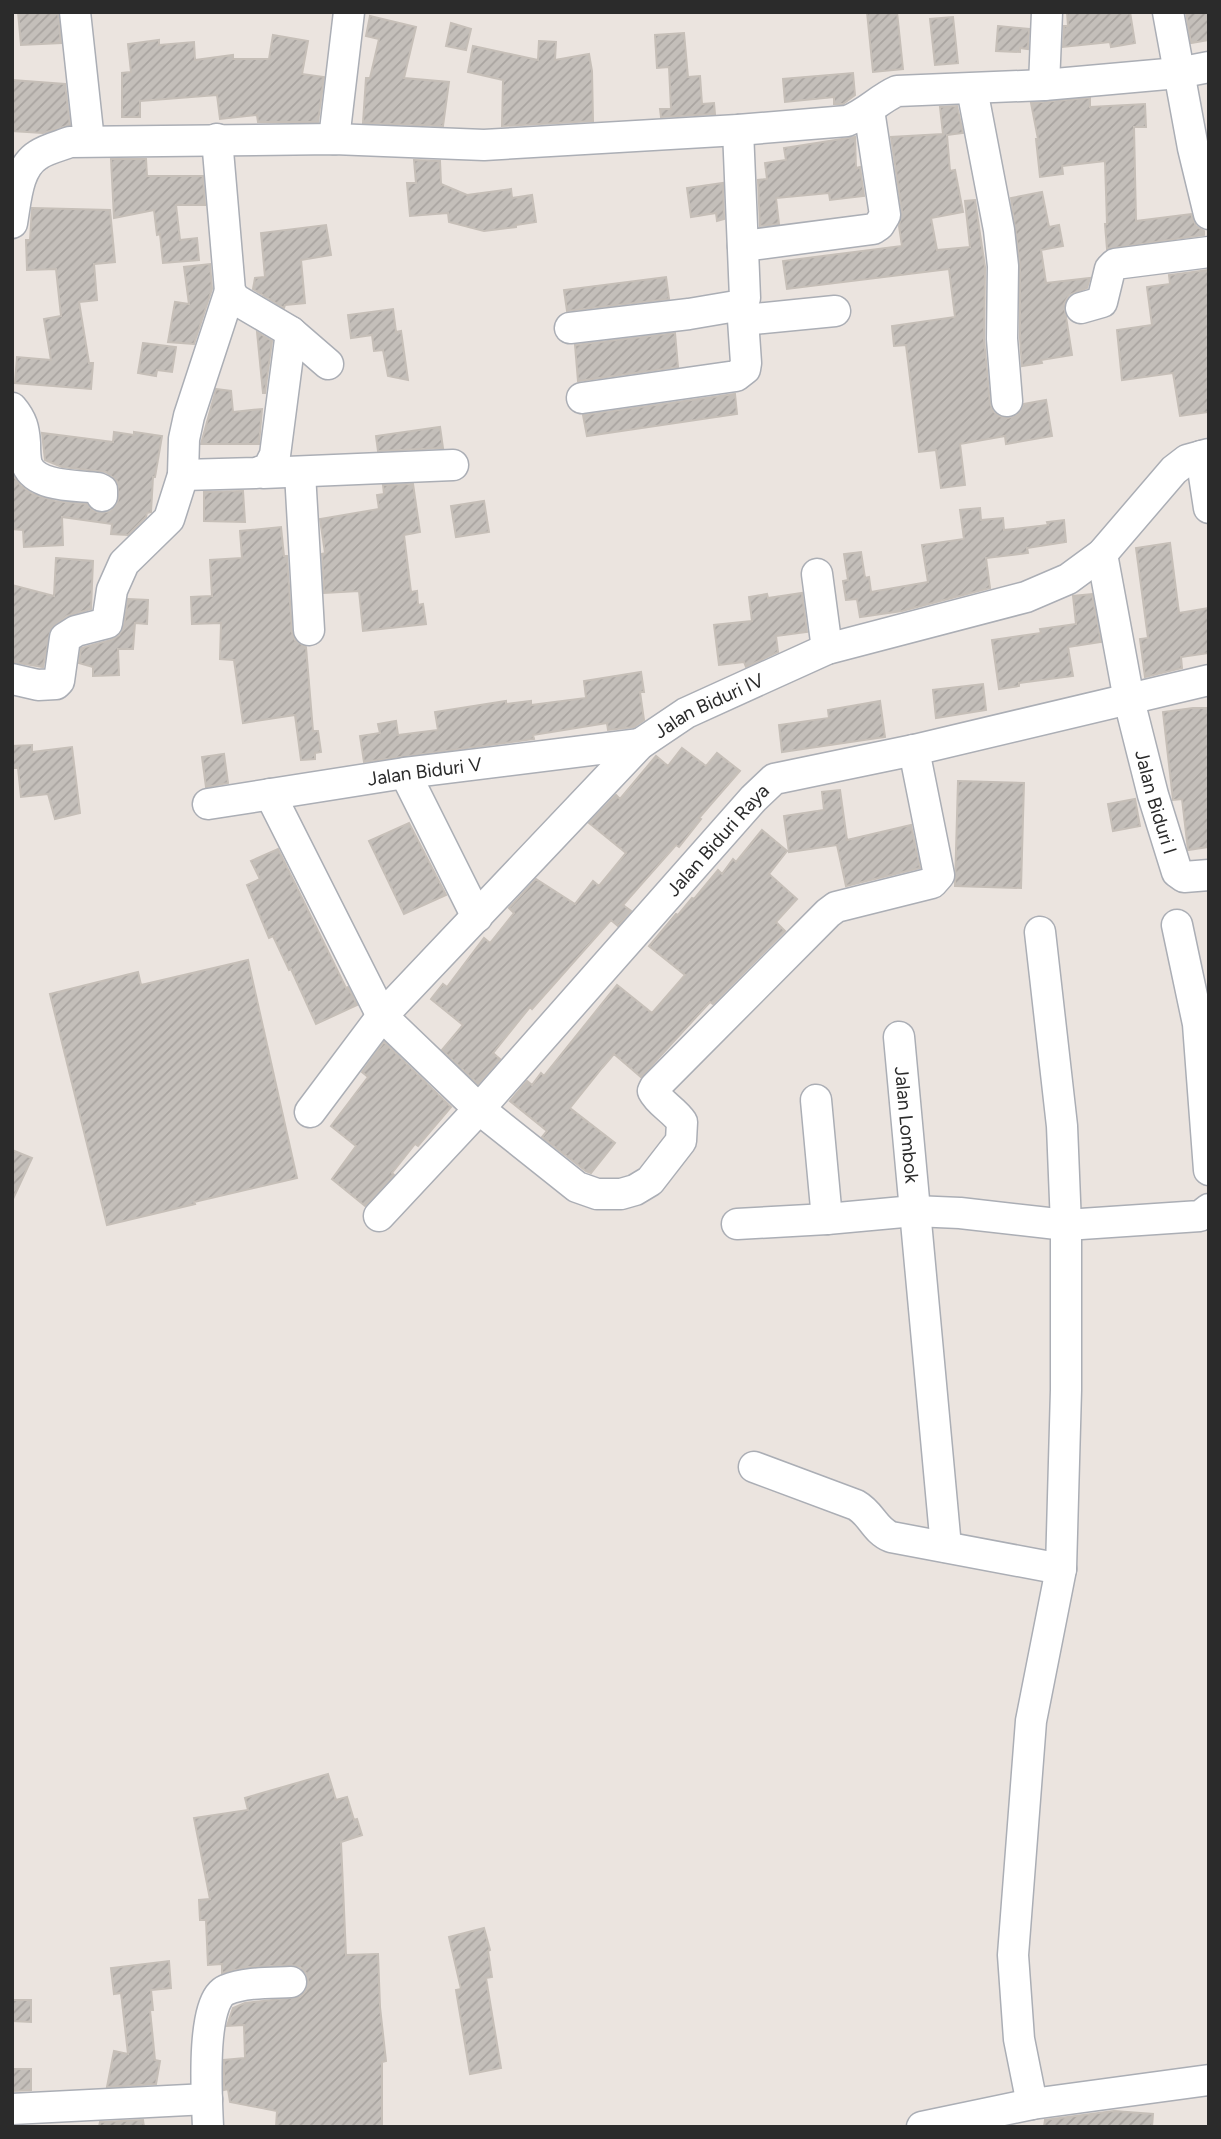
<svg xmlns="http://www.w3.org/2000/svg" width="1221" height="2139" font-family="Figtree,sans-serif">
	<style>
		.building { fill: url(#building-hatch); stroke: #c6bfb8; stroke-width: 2 }
		.lines { fill: none; stroke-linecap: round; stroke-linejoin: round }
		.minor-casing { stroke: #abaeb5; stroke-width: 33 }
		.minor { stroke: #fff; stroke-width: 30 }
		.labels { text-anchor: middle; dominant-baseline: central; stroke-width: 5; stroke-linejoin: round; paint-order: stroke }
		.street-label { font-size: 19px; fill: #2b2b2b; stroke: #fff }
	</style>
	<defs>
		<pattern id="building-hatch" width="6" height="6" patternUnits="userSpaceOnUse" patternTransform="scale(1.75)"><rect width="6" height="6" fill="#c4bfba"/><path d="M-1 1l2-2M0 6l6-6M5 7l2-2" fill="none" stroke="#a9a4a0"/></pattern>
	</defs>
	<rect width="100%" height="100%" fill="#ebe4df"/>
	<path class="building" d="M18,12H58L61,43L21,45Z
		M867,12H897L903,69L873,72Z
		M1067,12H1130L1135,43L1111,47L1110,42L1063,47L1064,26H1068Z
		M1186,12H1209V40L1191,43Z
		M370,16L416,27L404,78L449,82L443,126L363,123L366,78H370L379,39L366,36Z
		M953,17L958,63L935,65L930,19Z
		M451,23L471,29L466,50L446,46Z
		M998,26L1029,29L1028,49L1020,48V52L996,51Z
		M684,33L688,77L700,76L702,104L714,103L715,114L661,117L660,109H671L669,67L657,68L655,35Z
		M273,35L308,41L302,74L324,77L318,122H258L257,115L220,119L217,95L140,101V117H122V73L131,72L128,44L159,40V45L194,42L195,60L233,55V59H269Z
		M539,41L556,42L555,60L589,54L592,71L593,121L502,126L503,80L468,72L473,46L538,60Z
		M853,73L855,95L843,104H834V97L785,102L783,79Z
		M12,80L65,84L70,125L43,133L12,131Z
		M1090,98V107L1145,104L1146,127H1134L1136,221L1191,214L1196,226L1204,231V235L1107,249L1105,224H1107L1105,161L1062,166L1063,174L1040,177L1036,139H1038L1031,103Z
		M957,106L963,133L947,135L950,171L955,170L963,212L931,218L937,250L970,247L965,201L975,200L985,267L984,339L990,403L993,411L999,416L1008,418L1017,415L1024,404L1046,400L1052,436L1006,444L1005,436L960,444L965,485L941,488L936,450L919,452L906,345L894,346L892,326L955,317L949,269L787,289L783,261L902,246L899,226L902,212L891,137L943,134L940,107Z
		M855,137L856,168L860,167L864,196L830,200L829,193L776,198L779,224L760,226L758,180L767,179L765,163L786,160L784,148Z
		M111,159H146L147,176H203L205,205H176L180,240L197,238L199,260L163,263L160,234L157,235L154,210L114,218Z
		M414,160L440,161L441,184L467,195L511,189L512,198L532,195L536,222L516,225V227L484,231L449,222L448,213L410,216L407,183H416Z
		M723,183L724,219L717,221L716,213L691,217L687,188Z
		M1042,192L1049,227L1059,225L1063,246L1041,250L1046,283L1090,278L1087,288L1069,295L1064,304L1072,355L1041,360L1042,363L1022,366L1020,338V264L1011,198Z
		M32,208L110,210L115,262L94,264L97,300L79,302L89,363H93L91,389L15,383L17,357L51,360L44,319L61,316L56,269L27,270L26,240H30Z
		M326,225L331,255L301,260L305,303L285,305L284,308L253,289L255,278L265,277L261,233Z
		M210,264L212,289L194,344L168,342L175,302L189,304L184,267Z
		M1209,270V412L1180,416L1173,373L1122,380L1117,330L1152,325L1147,287L1170,284L1169,275Z
		M666,277L669,299L567,311L564,290Z
		M393,309L396,332L401,331L408,380L388,376L383,350L374,351L372,335L351,338L348,315Z
		M257,332L272,341L265,393H263Z
		M675,333L678,367L578,381L575,345Z
		M143,343L176,347L172,372L157,370L156,376L138,373Z
		M216,389L231,391L233,412L262,409L259,444H201Z
		M735,394L737,414L587,436L583,415Z
		M440,427L443,448L378,451L376,436Z
		M114,432L134,435V432L162,436L155,477H153L151,512L147,513L146,517L128,535L111,534L112,524L62,517L63,545L24,547L23,530L12,529V474L21,486L33,494L55,501L87,504L93,511L101,513L111,511L117,504L119,497L117,481L106,472L62,467L45,460L42,433L113,442Z
		M413,484L420,532L404,535L411,592L417,591L418,605L423,604L426,624L363,631L359,591L324,593L322,554L325,553L320,519L379,509L377,495L384,494L383,485Z
		M243,491L245,522L204,521V492Z
		M484,501L489,532L456,537L451,506Z
		M980,508L981,520L1003,518L1004,530L1048,525L1047,522L1064,520L1066,542L1027,548L1028,553L986,558L990,588L902,611L860,617L857,599L846,600L843,581L848,580L844,554L861,552L865,578L869,577L871,592L928,582L922,545L964,539L960,510Z
		M281,527L284,556H287L292,632L295,640L306,647L313,731H318L321,752L315,753V759L301,760L295,715L243,723L234,660L220,659L221,623L192,624L191,597L212,596L210,560L242,558L240,531Z
		M1170,543L1179,613L1209,608V653L1181,657L1182,668L1145,677L1140,639L1148,638L1136,548Z
		M56,558L93,561L91,609L67,616L51,628L43,667L12,662V585L54,596Z
		M802,593L807,632L776,636L778,652L746,667L744,662L719,665L714,625L752,621L749,597L767,594L768,598Z
		M1092,594L1101,642L1068,647L1073,676L1019,683V686L999,689L992,640L1041,633L1040,629L1076,624L1073,596Z
		M128,599L148,600L147,624L135,623L133,649H118L119,675L93,676V667L79,663L81,648L111,640L119,635L124,626Z
		M641,672L644,692H640L644,720L634,727L608,730L607,723L533,735L534,739L364,762L360,736L380,733L378,724L396,721L398,735L438,730L435,712L506,701V704L531,701V705L586,698L584,681Z
		M983,684L986,710L936,718L933,690Z
		M880,701L885,737L782,752L779,725L829,718L828,710Z
		M1193,708H1209V847L1188,850L1182,799L1173,800L1163,712Z
		M32,745V752L72,747L80,813L55,819L48,794L21,797L18,768H12V746Z
		M682,748L706,766L717,753L740,771L699,818L701,819L679,847L676,845L623,905L631,911L618,926L611,920L532,1009L530,1007L493,1053L500,1059L478,1084L442,1050L463,1025L431,999L443,984L447,987L484,938L490,943L514,913L509,908L536,879L575,904L593,881L599,886L626,853L589,823L616,795L620,799L656,756L668,766Z
		M224,754L228,783L206,787L202,757Z
		M958,781L1024,783L1021,888L955,886Z
		M840,790L847,840L911,825L920,868L846,886L837,845L789,852L784,816L824,810L822,792Z
		M1135,799L1140,826L1113,831L1108,804Z
		M409,823L446,895L404,914L369,841Z
		M762,830L787,851L769,874L797,899L776,922L785,931L713,1004L710,1002L641,1077L614,1054L602,1068L570,1108L615,1143L591,1173L586,1171L542,1137L547,1131L510,1101L527,1081L532,1085L541,1073L544,1076L617,985L652,1013L685,975L649,946L676,914L678,915L692,898L694,899L718,870L722,874L733,859L736,862Z
		M278,849L346,988L348,987L357,1005L316,1024L291,969L289,970L273,936L269,938L247,885L260,879L251,861Z
		M248,960L297,1178L194,1202L195,1204L107,1225L50,994L138,972L141,985Z
		M384,1042L451,1107L418,1146L415,1144L392,1173L394,1175L365,1206L332,1179L356,1146L331,1126L368,1077L362,1072Z
		M12,1150L32,1158L12,1201Z
		M328,1774L336,1800L347,1797L354,1820L357,1819L362,1835L341,1842L346,1955L378,1954L380,2007L386,2061L382,2062V2127H276L277,2111L230,2102L228,2089L224,2090V2060L245,2058L244,2025L227,2026L233,2008L245,2003L300,1997L306,1991L308,1981L306,1973L300,1967L291,1965L248,1967L222,1973V1964L208,1965L206,1920H200L199,1900L210,1899L194,1818L248,1810L245,1798Z
		M484,1928L490,1950L488,1951L492,1977L486,1978L501,2068L470,2074L456,1990L461,1989L449,1937Z
		M169,1961L171,1988L151,1990L153,2010H150L155,2060L160,2061L156,2084L107,2087L114,2051L128,2054L121,1993L114,1994L111,1968Z
		M13,2000H31V2022L13,2021Z
		M12,2069H31V2090L12,2091Z
		M1114,2111L1153,2114L1152,2127H1044L1045,2120Z
		M143,2120L144,2127H99L100,2122Z"/>
	<g class="lines">
		<g class="minor-casing">
			<g id="minor">
				<path d="M75,12L89,141"/>
				<path d="M1168,12L1193,148L1209,214"/>
				<path d="M1044,85L1047,12"/>
				<path d="M972,89L999,230L1003,266L1002,339L1007,401"/>
				<path d="M217,139L230,291L235,299L291,332L328,364"/>
				<path d="M334,139L349,12"/>
				<path d="M12,223C16,201 17,168 38,155C46,149 60,146 70,142L334,139L484,145L738,130L847,121C866,114 879,99 897,91L1044,85L1178,73L1209,67"/>
				<path d="M743,246L873,229L879,225L885,215L869,110"/>
				<path d="M1081,308L1102,302L1110,269L1115,264L1209,252"/>
				<path d="M744,320L835,311"/>
				<path d="M570,328L689,314L742,305L745,298L738,130"/>
				<path d="M582,398L736,376L745,369L746,363L742,305"/>
				<path d="M12,408C22,420 24,428 25,443C25,450 25,458 27,465C37,488 78,485 98,488L102,490V496"/>
				<path d="M1201,456L1209,508"/>
				<path d="M263,473L453,465"/>
				<path d="M300,473L309,630"/>
				<path d="M183,475L256,473L268,469L275,455L291,332"/>
				<path id="s1" d="M1102,554L1129,700L1153,795L1177,872L1184,877L1209,875"/>
				<path d="M817,574L827,649"/>
				<path d="M12,679L38,685L56,684L59,681L65,638L76,631L107,623L112,590L124,563L169,519L183,475L184,439L189,416L230,291"/>
				<path d="M405,773L477,917"/>
				<path d="M270,794L382,1016L479,1109L577,1187L597,1194H621L635,1190L650,1181L681,1141L682,1122C674,1110 659,1103 653,1091L655,1087L828,913L836,907L932,883L939,875L914,750"/>
				<path id="s2" d="M208,804L405,773L640,744"/>
				<path d="M1177,925L1198,1024L1209,1170"/>
				<path id="s3" d="M899,1037L946,1547"/>
				<path d="M816,1100L827,1219"/>
				<path id="s4" d="M310,1112L382,1016L640,744L686,713L827,649L1026,597L1068,579L1102,554L1174,470L1187,460L1209,454"/>
				<path id="s5" d="M379,1216L479,1109L754,798L774,779L914,750L1209,680"/>
				<path d="M737,1224L827,1219L914,1211L960,1213L1066,1225L1200,1216L1209,1209"/>
				<path d="M754,1467L856,1505C872,1514 874,1530 891,1537L1061,1569"/>
				<path d="M1032,2104L1019,2039L1013,1955L1031,1721L1061,1569L1066,1390V1225L1062,1126L1040,932"/>
				<path d="M12,2109L207,2099"/>
				<path d="M208,2127C207,2101 200,2001 226,1990C246,1982 270,1983 291,1982"/>
				<path d="M922,2127L1032,2104L1209,2080"/>
			</g>
		</g>
		<use href="#minor" class="minor"/>
	</g>
	<g class="labels">
		<g class="street-label">
			<text stroke="none"><textPath href="#s4" startOffset="574">Jalan Biduri IV</textPath></text>
			<text stroke="none"><textPath href="#s2" startOffset="219">Jalan Biduri V</textPath></text>
			<text stroke="none"><textPath href="#s1" startOffset="254">Jalan Biduri I</textPath></text>
			<text stroke="none"><textPath href="#s5" startOffset="506">Jalan Biduri Raya</textPath></text>
			<text stroke="none"><textPath href="#s3" startOffset="88">Jalan Lombok</textPath></text>
		</g>
	</g>
	<rect width="1221" height="2139" fill="none" stroke="#2b2b2b" stroke-width="28"/>
</svg>
